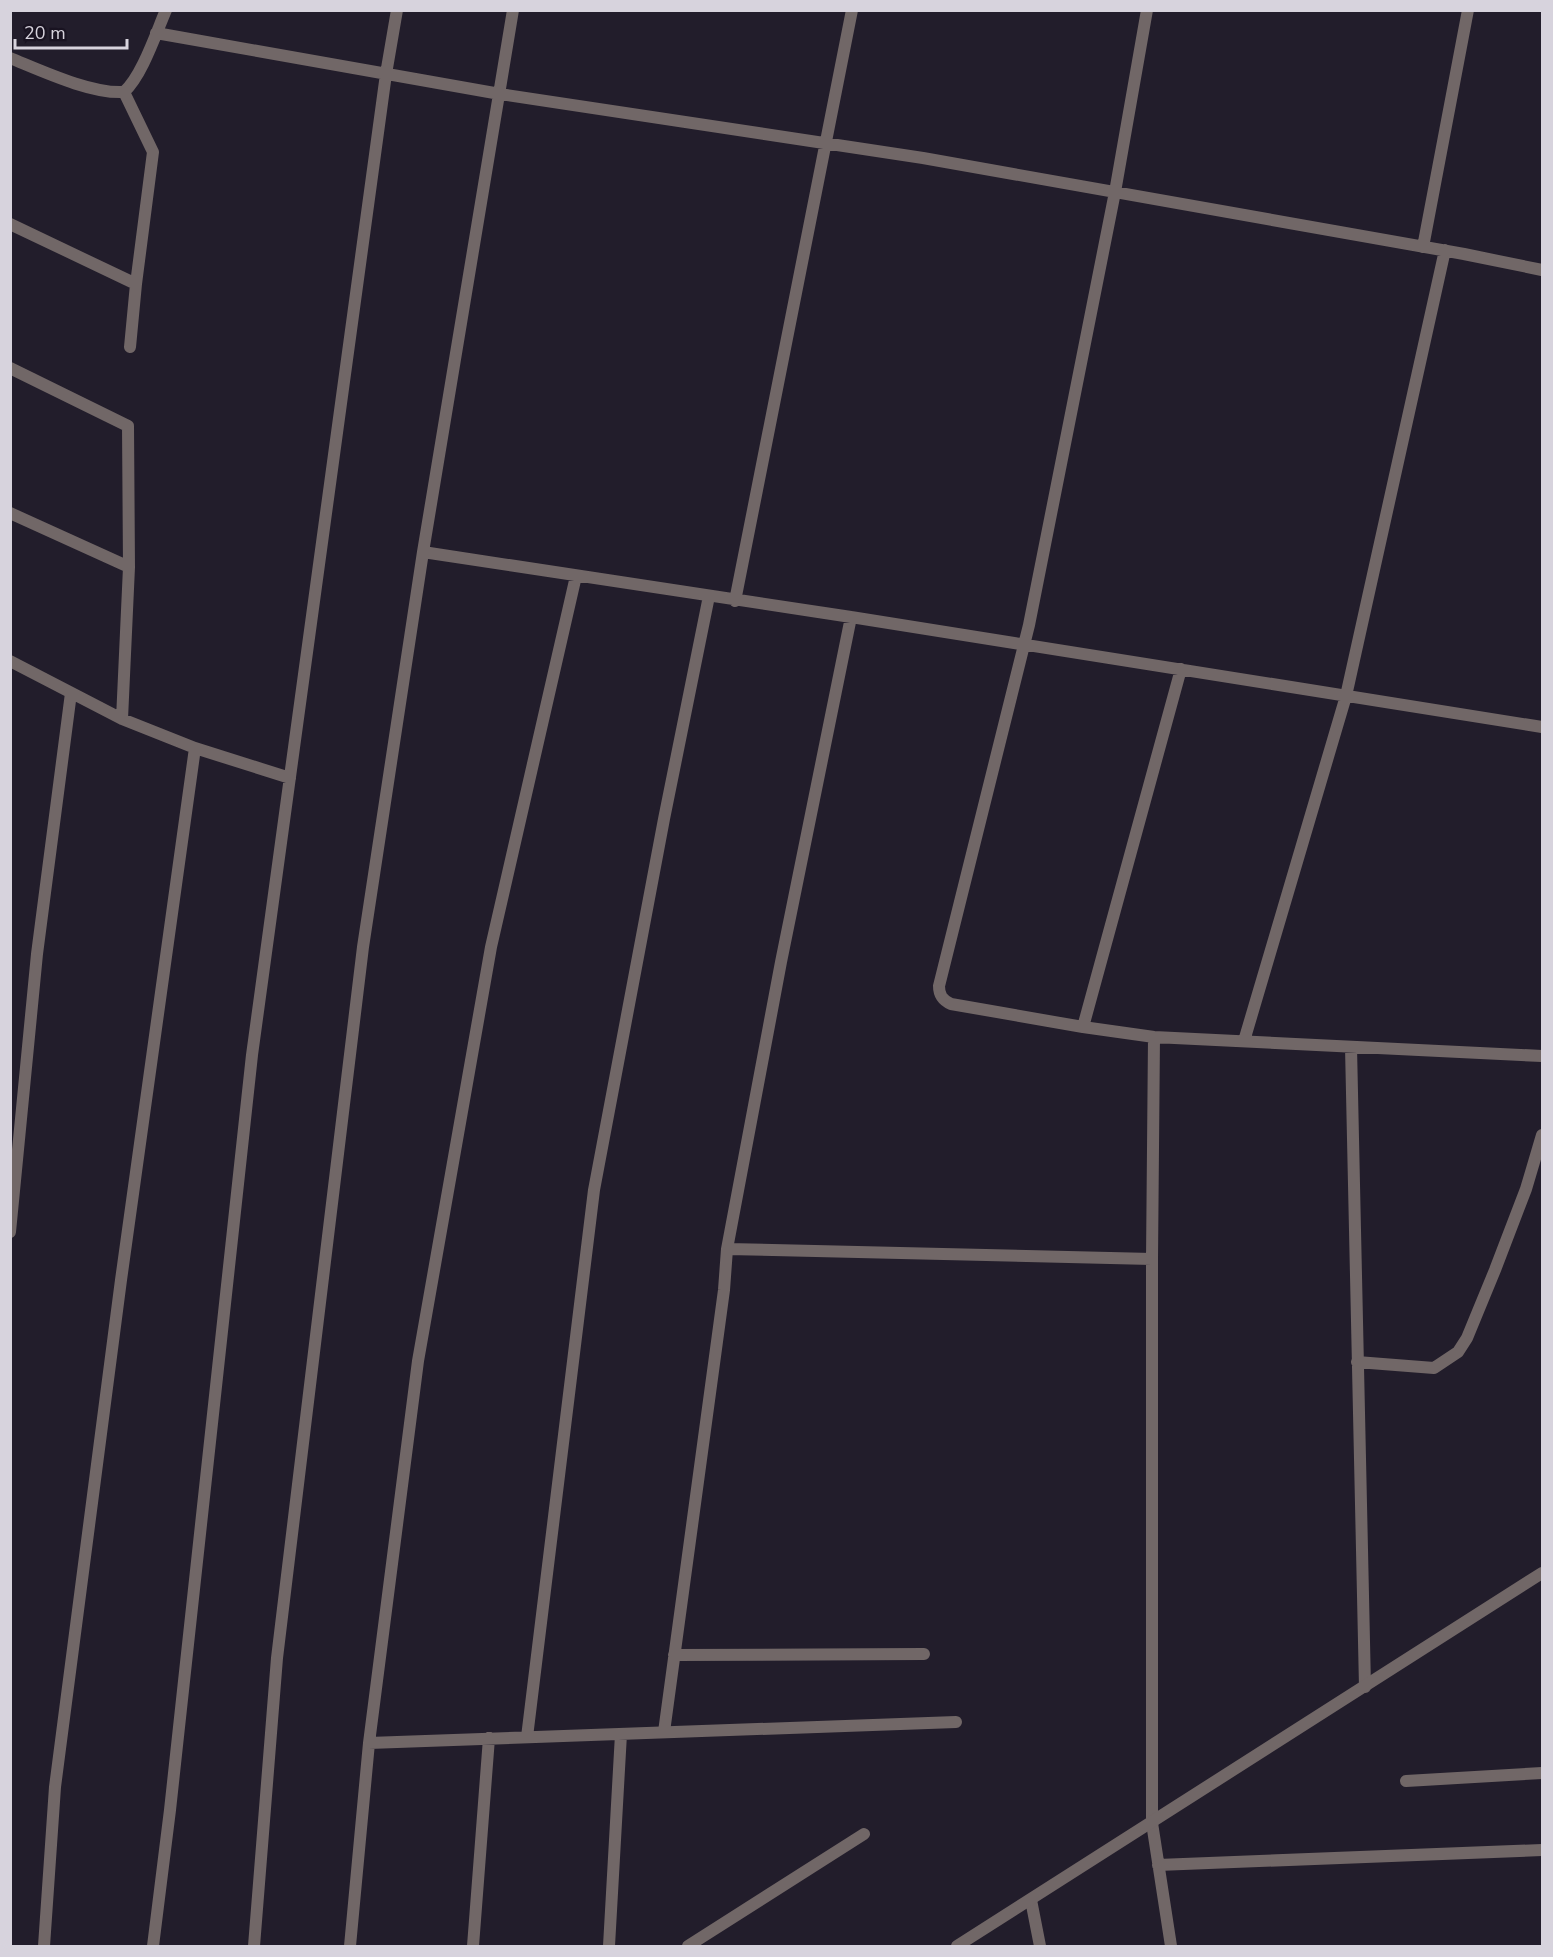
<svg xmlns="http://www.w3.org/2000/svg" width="1553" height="1957" font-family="'Nunito Sans',sans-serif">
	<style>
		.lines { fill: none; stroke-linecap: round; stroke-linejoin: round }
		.minor { stroke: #716767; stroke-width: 12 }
		.tertiary { stroke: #716767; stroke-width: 12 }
	</style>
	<rect width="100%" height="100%" fill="#221d2b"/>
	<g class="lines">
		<path class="minor" d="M1147,10L1115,192L1029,625L939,986C939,995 942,1000 951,1004L1083,1027L1154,1037L1542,1056
			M156,33L500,94L923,158L1464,254L1542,270
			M10,58C42,71 91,94 124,92C142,76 156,33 166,10
			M124,92L153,152L136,284L130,347
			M10,224L136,284
			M1423,247L1468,10
			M10,368L128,426L129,567L122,719
			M10,513L129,567
			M423,552L851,617L1542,727
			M735,601L852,10
			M10,661L122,719L195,748L290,778
			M1083,1027L1181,669
			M1154,1037L1152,1259V1823L1171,1946
			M1244,1041L1346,696L1445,250
			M1351,1047L1365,1687
			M10,1232L37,954L71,693
			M727,1249L1152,1259
			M1357,1362L1434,1368L1458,1352L1467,1338L1495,1270L1526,1189L1542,1135
			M674,1655L924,1654
			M664,1732L724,1290L727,1249L781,962L851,617
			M527,1737L594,1190L664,819L709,596
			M369,1743L956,1722
			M1406,1781L1542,1773
			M1158,1865L1542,1850
			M1031,1900L1040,1946
			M44,1946L55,1787L121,1280L195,748
			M153,1946L170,1810L252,1055L386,74L397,10
			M254,1946L277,1658L363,947L423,552L513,10
			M350,1946L369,1743L418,1361L491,947L576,576
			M473,1946L489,1738
			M609,1946L621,1734
			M688,1946L864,1834"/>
		<path class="tertiary" d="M957,1946L1542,1573"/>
	</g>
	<rect width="1553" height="1957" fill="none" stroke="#d7d3dd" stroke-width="24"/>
	<path d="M15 39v9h112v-9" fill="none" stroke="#d7d3dd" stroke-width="3"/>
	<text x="24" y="39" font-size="18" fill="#d7d3dd" stroke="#191321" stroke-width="4.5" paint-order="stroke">20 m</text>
</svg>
